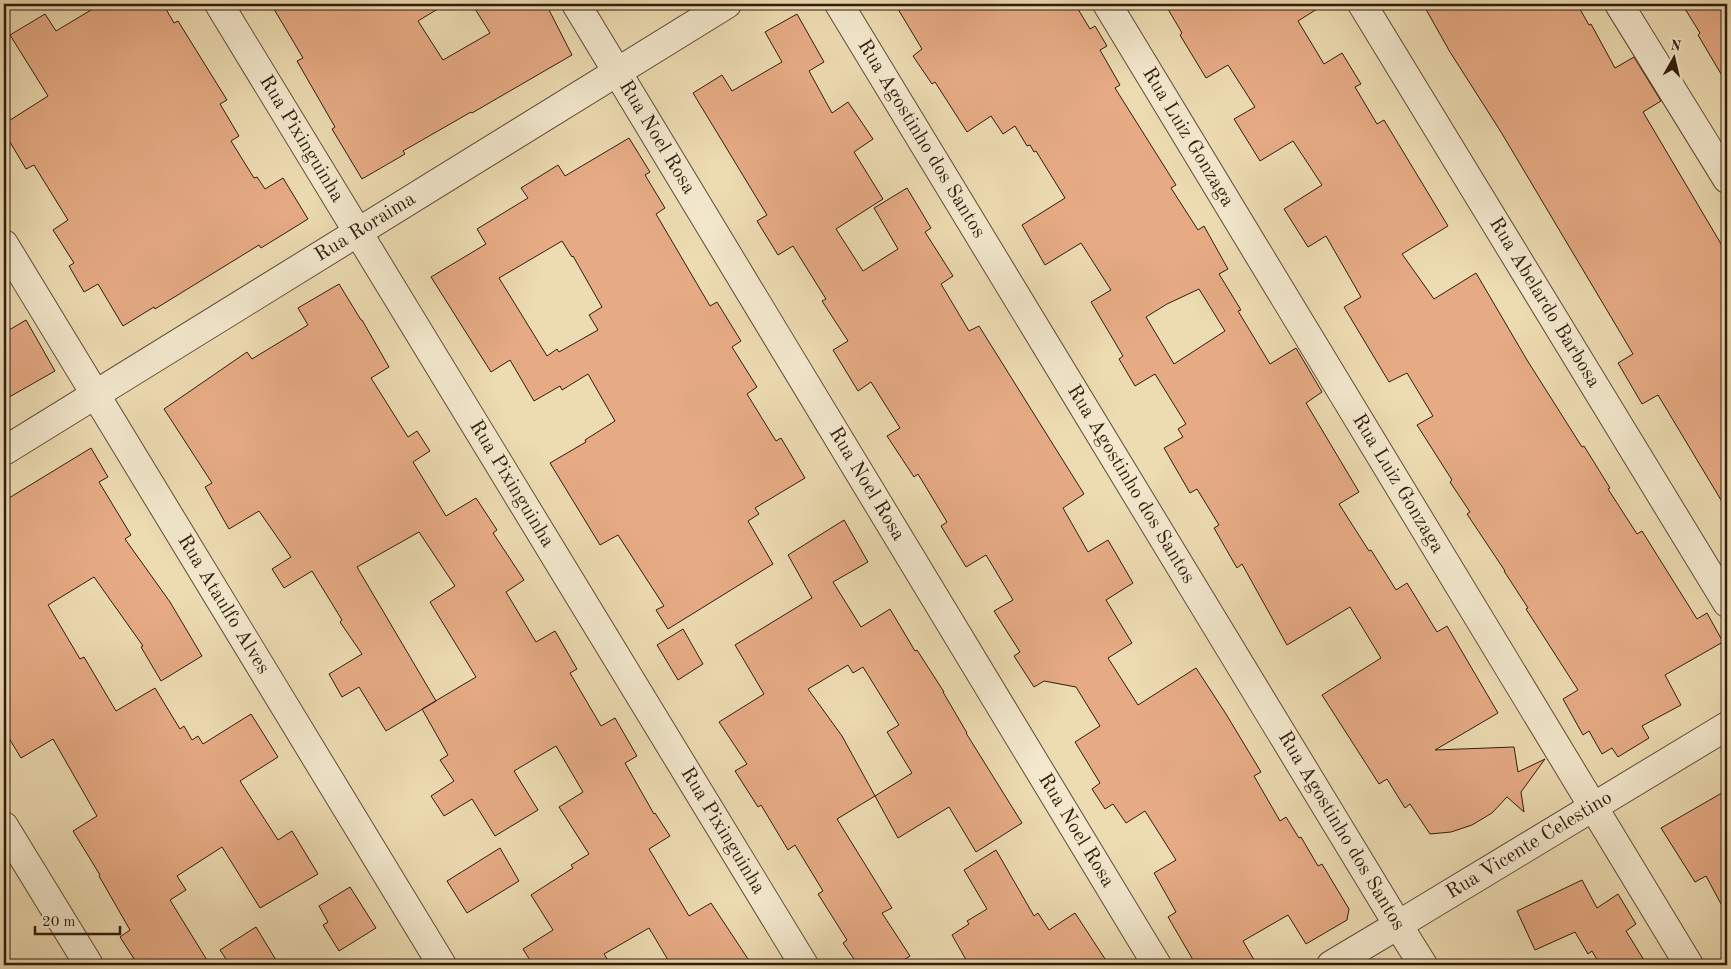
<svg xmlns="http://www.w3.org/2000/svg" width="1731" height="969" font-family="'Old Standard TT',serif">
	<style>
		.building { fill: #e6ab85; stroke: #311c0e; fill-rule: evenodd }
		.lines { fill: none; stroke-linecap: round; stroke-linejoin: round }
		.minor-casing { stroke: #604c37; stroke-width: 30 }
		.tertiary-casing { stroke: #604c37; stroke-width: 30 }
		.minor { stroke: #f3e8cd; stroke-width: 28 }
		.tertiary { stroke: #f3e8cd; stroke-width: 28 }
		.labels { text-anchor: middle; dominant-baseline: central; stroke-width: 4; stroke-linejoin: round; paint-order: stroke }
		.street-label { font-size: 20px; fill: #311c0e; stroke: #f3e8cd }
	</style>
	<rect width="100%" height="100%" fill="#eddbb2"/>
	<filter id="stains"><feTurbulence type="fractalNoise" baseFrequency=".004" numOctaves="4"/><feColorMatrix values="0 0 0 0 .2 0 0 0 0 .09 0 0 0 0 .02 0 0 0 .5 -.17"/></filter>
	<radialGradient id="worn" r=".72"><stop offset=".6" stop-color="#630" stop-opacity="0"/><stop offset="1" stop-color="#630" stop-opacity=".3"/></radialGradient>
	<path class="building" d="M101,4H163L174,23L178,21L227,100L220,104L239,136L231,141L254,178L257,177L265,189L283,178L308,219L261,248L259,245L155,309L154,307L123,326L98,284L84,292L69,266L74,263L53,230L68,220L34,165L26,169L4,132V124L48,96L10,35L45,14L56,31Z
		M271,4H446L418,21L443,60L490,33L472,4H546L572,55L472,113L471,112L403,151L405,154L362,179L332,129L335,127L297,61L303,58Z
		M895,4H1075L1090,29L1095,26L1107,46L1100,50L1120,85L1115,88L1176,185L1171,188L1198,230L1204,226L1228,269L1219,274L1241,310L1238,311L1270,364L1296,348L1322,392L1306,403L1359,492L1339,504L1369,551L1371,550L1396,590L1407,583L1437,632L1447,626L1498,713L1435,750L1514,747L1518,772L1545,759L1521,792L1524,812L1507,797L1492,813L1472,825L1451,832L1430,834L1410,804L1405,808L1387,779L1379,784L1322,695L1381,658L1350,607L1287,645L1242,564L1237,568L1214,528L1219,525L1197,489L1190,493L1164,448L1183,437L1178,429L1186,424L1155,374L1135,386L1119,359L1123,356L1091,302L1111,290L1081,243L1045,265L1022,225L1065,198L1036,151L1034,152L1030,145L1027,146L1015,126L1003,134L991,116L967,132L935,82L932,84L913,56L922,49ZM1199,289L1225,331L1174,364L1146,317L1167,304Z
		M1165,4H1325L1298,21L1324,64L1342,53L1361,84L1355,87L1377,124L1384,120L1448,226L1402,254L1434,299L1476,273L1527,360L1582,447L1584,446L1610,488L1608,489L1637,534L1642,531L1697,619L1707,613L1723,642L1665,675L1681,705L1642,726L1649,738L1618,757L1612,748L1602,754L1589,731L1583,735L1563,699L1578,690L1526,609L1528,608L1504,571H1505L1467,514L1470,512L1450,482L1452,480L1417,425L1433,416L1407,373L1389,382L1344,307L1361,297L1326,236L1308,247L1284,209L1322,185L1293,141L1260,161L1234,119L1255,107L1228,65L1206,78L1180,35L1182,33Z
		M1423,4H1577L1589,25L1591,24L1615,68L1634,57L1661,101L1643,112L1727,254V510L1658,395L1642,404L1618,363L1633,354L1501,132L1450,52Z
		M1682,4H1727V84L1698,35L1700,33Z
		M797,14L824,62L809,71L832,113L848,102L873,139L854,152L883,199L836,229L863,271L898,249L874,208L907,188L931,228L925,232L953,276L941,284L969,331L979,326L1084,494L1063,508L1088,552L1108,540L1133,583L1106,600L1132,643L1108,658L1138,705L1196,668L1226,714L1261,772L1254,776L1280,821L1286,817L1299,838L1301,837L1318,866L1322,864L1349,909L1347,920L1306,944L1288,915L1243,941L1257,965H1196L1168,917L1176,912L1154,873L1176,860L1145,811L1126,823L1113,804L1105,809L1092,789L1100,783L1075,742L1100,726L1076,687L1044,681L1034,687L1014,656L1020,652L994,611L1013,600L986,555L966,567L941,526L947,522L918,474L914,477L887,436L900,428L871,382L858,391L833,350L848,341L822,301L826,299L793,246L778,255L757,221L767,215L693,93L722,75L732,91L782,62L765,32Z
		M629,138L650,172L645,175L665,208L656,214L710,306L717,302L741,341L732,347L757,387L747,394L776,441L781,438L805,478L755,508L759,514L748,521L773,564L668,629L656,610L664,606L618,535L600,545L550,463L586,442L585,440L615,421L588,374L562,390L560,386L534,401L510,360L491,372L431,277L486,244L477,229L528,198L521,188L558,165L565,176ZM562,241L572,257L573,256L602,307L589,315L598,330L559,352L557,349L547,356L499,278Z
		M339,284L361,320H362L389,367L371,378L408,437L417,431L430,451L413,462L446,516L476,498L497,530L493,533L524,580L506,592L536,642L555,631L577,669L570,673L601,726L615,718L637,756L625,763L654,814L655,813L670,836L649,849L689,916L711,903L752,965H671L649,928L604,954L611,965H533L523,949L553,930L531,895L573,868L571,865L589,854L559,807L583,792L556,746L514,771L538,810L495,836L472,799L444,816L431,796L454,781L440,760L448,755L422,709L476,677L430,602L455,586L419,532L357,567L436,701L386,731L359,687L342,697L329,674L362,654L340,622L342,620L312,571L284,588L272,569L291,557L259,511L229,529L205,487L212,483L164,409L247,352L252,359L308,325L298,308Z
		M26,320L55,371L4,400V333Z
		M91,448L108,477L99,482L131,535L125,539L170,602L202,656L161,681L141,647L143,646L94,577L48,605L80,659L84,657L116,711L155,688L180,729L184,726L192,740L198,736L203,744L251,714L278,757L240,781L278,840L292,831L318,874L260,908L222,847L177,876L186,890L170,900L210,965H138L120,937L130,930L99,876L100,875L73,831L97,816L53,739L21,758L4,730V501Z
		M844,520L868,562L833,582L861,627L890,609L915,651L917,650L944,692H943L967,733H966L1022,823L976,852L949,807L898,838L875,796L837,819L892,908L882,913L910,956L896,965H858L843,943L847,940L818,894L823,891L795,845L788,850L761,805L758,807L735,771L747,764L719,722L764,694L735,645L812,598L788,555ZM848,665L853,673L863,667L899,725L887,732L912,773L875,796L842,736L808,689Z
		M683,629L703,664L678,680L657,645Z
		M1727,790V915L1706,876L1695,882L1661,828Z
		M500,848L519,881L467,913L447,881Z
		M996,850L1034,916L1038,913L1049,930L1075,913L1109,965H969L952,935L969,924L967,921L987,909L964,870Z
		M1582,880L1597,908L1618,894L1636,924L1626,931L1647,965H1600L1592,951L1588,954L1575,932L1535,950L1517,911Z
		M350,887L376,928L339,951L323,925L328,922L319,906Z
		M256,927L279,965H230L220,950Z"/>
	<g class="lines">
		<g class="minor-casing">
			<g id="minor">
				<path id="s1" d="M219,4L804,965"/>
				<path id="s2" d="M576,4L1157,965"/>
				<path id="s3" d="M839,4L1398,925L1727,726"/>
				<path id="s4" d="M1107,4L1689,965"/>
				<path id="s5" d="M1362,4L1727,603"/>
				<path d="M1619,4L1727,179"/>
				<path id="s6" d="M4,244L442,965"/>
				<path id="s7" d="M4,451L727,4"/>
				<path d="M4,826L89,965"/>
			</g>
		</g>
		<g class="tertiary-casing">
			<path id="tertiary" d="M1331,965L1398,925L1423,965"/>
		</g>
		<use href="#minor" class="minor"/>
		<use href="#tertiary" class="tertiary"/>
	</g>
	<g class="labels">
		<g class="street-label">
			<text stroke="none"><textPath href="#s2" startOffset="156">Rua Noel Rosa</textPath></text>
			<text stroke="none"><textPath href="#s3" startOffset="158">Rua Agostinho dos Santos</textPath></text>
			<text stroke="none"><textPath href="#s4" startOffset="156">Rua Luiz Gonzaga</textPath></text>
			<text stroke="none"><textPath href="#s1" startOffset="158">Rua Pixinguinha</textPath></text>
			<text stroke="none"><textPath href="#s7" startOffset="425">Rua Roraima</textPath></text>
			<text stroke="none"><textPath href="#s5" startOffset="350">Rua Abelardo Barbosa</textPath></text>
			<text stroke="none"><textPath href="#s3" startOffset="562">Rua Agostinho dos Santos</textPath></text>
			<text stroke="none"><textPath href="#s1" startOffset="562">Rua Pixinguinha</textPath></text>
			<text stroke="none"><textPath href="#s2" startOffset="561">Rua Noel Rosa</textPath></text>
			<text stroke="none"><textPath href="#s4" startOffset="561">Rua Luiz Gonzaga</textPath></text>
			<text stroke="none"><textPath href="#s6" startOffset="422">Rua Ataulfo Alves</textPath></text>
			<text stroke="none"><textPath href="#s1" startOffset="968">Rua Pixinguinha</textPath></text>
			<text stroke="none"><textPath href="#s2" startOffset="966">Rua Noel Rosa</textPath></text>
			<text transform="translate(1341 831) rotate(59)">Rua Agostinho dos Santos</text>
			<text stroke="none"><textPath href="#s3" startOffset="1231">Rua Vicente Celestino</textPath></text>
		</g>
	</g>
	<rect width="1731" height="969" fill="none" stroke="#eddbb2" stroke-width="20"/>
	<rect x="5" y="5" width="1721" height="959" fill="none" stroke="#311c0e" stroke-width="2.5"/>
	<rect x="10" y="10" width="1711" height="949" fill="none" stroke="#311c0e"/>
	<g transform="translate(1674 58) rotate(8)" stroke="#f3e8cd" stroke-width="4" paint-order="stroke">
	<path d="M0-4L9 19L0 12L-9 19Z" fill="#311c0e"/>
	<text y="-8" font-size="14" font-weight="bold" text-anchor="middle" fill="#311c0e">N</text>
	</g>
	<path d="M35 926v8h85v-8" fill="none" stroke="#311c0e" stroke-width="2.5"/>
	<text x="42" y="926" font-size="15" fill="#311c0e" stroke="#f3e8cd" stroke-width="4" paint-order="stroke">20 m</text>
	<rect width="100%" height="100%" filter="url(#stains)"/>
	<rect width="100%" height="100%" fill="url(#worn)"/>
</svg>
